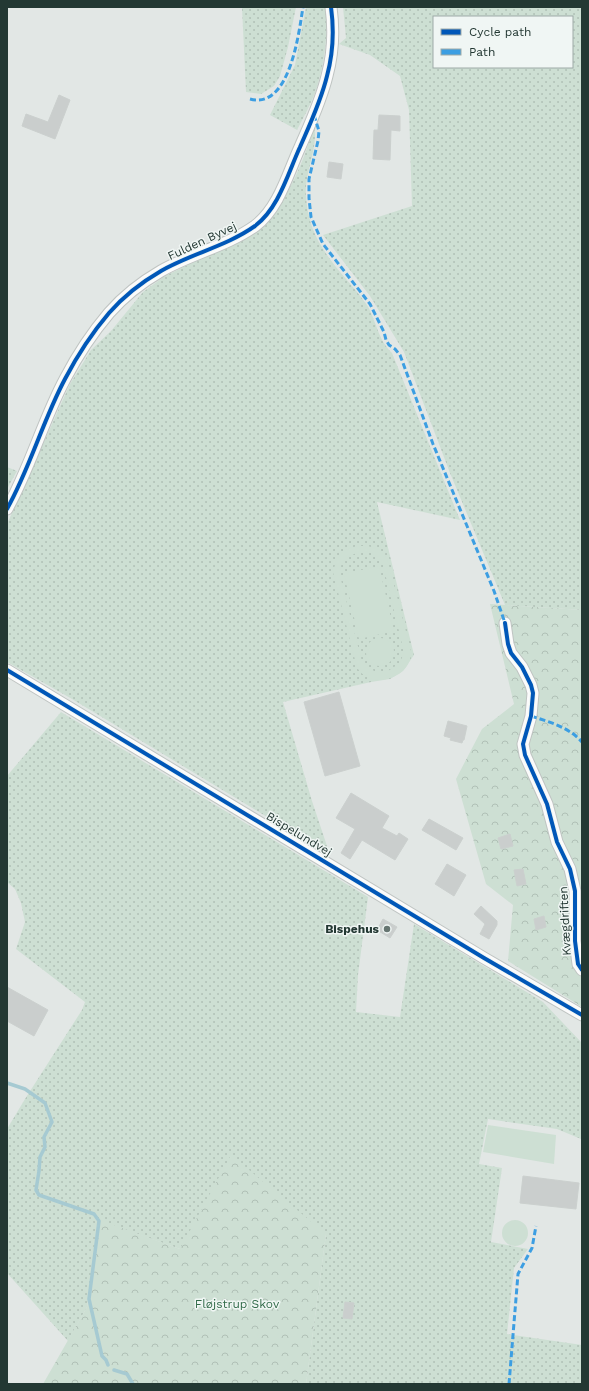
<svg xmlns="http://www.w3.org/2000/svg" width="589" height="1391" font-family="'Work Sans',sans-serif">
	<style>
		.grass { fill: url(#grass-dots); fill-rule: evenodd }
		.forest { fill: url(#forest-crowns) }
		.pitch { fill: #cddfd3; fill-rule: evenodd }
		.lines { fill: none; stroke-linecap: round; stroke-linejoin: round }
		.stream { stroke: #a6cad2; stroke-width: 3.5 }
		.building { fill: #cacecd; stroke: #cbd0ce }
		.street-casing { stroke: #bfc4c2; stroke-width: 13 }
		.street { stroke: #fbfbfb; stroke-width: 11 }
		.quiet { stroke: #3c9ee2; stroke-width: 3; stroke-dasharray: 6 3; stroke-linecap: butt }
		.cycleway-casing { stroke: #f0f6f4; stroke-width: 6 }
		.cycleway { stroke: #0057b8; stroke-width: 4 }
		.poi-dot { fill: #667571; stroke: #f0f6f4; stroke-width: 1.5 }
		.labels { text-anchor: middle; dominant-baseline: central; stroke-width: 3; stroke-linejoin: round; paint-order: stroke }
		.street-label { font-size: 12px; fill: #233833; stroke: #f0f6f4 }
		.poi-label { font-size: 12px; font-weight: bold; fill: #233833; stroke: #f0f6f4; text-anchor: end }
		.park-label { font-size: 12px; fill: #316b49; stroke: #f0f6f4 }
	</style>
	<defs>
		<pattern id="grass-dots" width="8" height="8" patternUnits="userSpaceOnUse"><rect width="8" height="8" fill="#cddfd3"/><path d="M2 2h.1M6 6h.1" fill="none" stroke="#b0c0b6" stroke-width="1.8" stroke-linecap="round"/></pattern>
		<pattern id="forest-crowns" width="20" height="18" patternUnits="userSpaceOnUse"><rect width="20" height="18" fill="#cddfd3"/><path d="M2 6a3 3 0 1 1 6 0M12 15a3 3 0 1 1 6 0" fill="none" stroke="#b0c0b6"/></pattern>
	</defs>
	<rect width="100%" height="100%" fill="#e2e7e5"/>
	<path class="grass" d="M242,7H296L288,47L280,76L274,86L261,94L246,92Z
		M306,7H325C329,35 324,67 315,93C310,106 303,118 297,130L270,115L295,65Z
		M343,7H582V610L505,605L450,473L404,352L370,296L323,235L412,206L409,110L400,76L370,55L339,44L346,38ZM434,17H572V67H434Z
		M314,127C319,146 304,173 306,196C307,213 312,232 322,247C334,268 353,285 367,305C376,320 378,340 392,353L460,520L377,502L414,655L403,671L390,679L371,682L283,702L312,801L330,855L72,699L7,662V524L70,384L91,350L111,331L143,292L165,276L256,232C286,205 302,166 314,127Z
		M7,467L17,471L7,489Z
		M61,712L368,897L358,975L356,1012L400,1017L414,924L543,1002L582,1043V1139H581L557,1129L488,1119L479,1164L502,1168L491,1242L528,1249L514,1268L507,1334L582,1345V1384H306L326,1234L180,1249L100,1221L87,1307L68,1341L7,1273V1129L25,1099L82,1010L85,1002L16,949L25,922L21,903L15,889L7,882V776Z"/>
	<path class="forest" d="M490,604L582,610V1007L508,961L513,905L486,884L456,779L482,729L514,704Z
		M231,1155L326,1234L306,1384H43L87,1307L100,1220L180,1249Z"/>
	<path class="pitch" d="M357,546C370,546 379,546 387,558L411,651C412,671 391,683 372,679C366,678 361,673 357,668L333,572L336,561L342,553L347,549ZM360,552C370,551 380,555 383,565L404,652L400,663L388,671H374L362,662L340,576C340,560 345,557 360,552Z
		M379,566L394,631L359,639L344,574Z
		M366 652a14 14 0 1 1 28 0a14 14 0 1 1-28 0Z
		M488,1125L556,1135L554,1164L483,1152Z
		M502 1233a13 13 0 1 1 26 0a13 13 0 1 1-26 0Z"/>
	<g class="lines">
		<path class="stream" d="M7,1083L25,1089L45,1103L52,1122L44,1137L45,1147L40,1157L39,1171L36,1190L39,1195L94,1214L99,1221L89,1299L102,1356L106,1360L108,1365
			M114,1370L127,1374L133,1384"/>
	</g>
	<path class="building" d="M59,95L70,100L55,139L22,126L26,114L48,122Z
		M379,115L400,116V131L391,130L390,160L373,159L374,130H378Z
		M329,162L343,164L341,179L327,177Z
		M339,692L360,766L325,776L304,702Z
		M448,721L467,726L464,740H463L462,743L450,740L451,738L444,736Z
		M351,793L389,816L382,828L397,836L399,833L408,839L395,860L362,840L350,859L341,853L355,829L336,818Z
		M429,819L463,838L456,850L422,830Z
		M510,834L513,846L501,849L498,838Z
		M447,864L466,875L454,896L435,884Z
		M523,869L526,884L517,886L514,870Z
		M481,906L497,921V925L489,939L480,934L485,924L474,914Z
		M544,916L546,927L536,930L534,919Z
		M383,919L397,927L390,938L377,930Z
		M7,987L48,1010L34,1036L7,1021Z
		M523,1176L579,1183L576,1209L520,1203Z
		M345,1302L354,1303L352,1319L343,1318Z"/>
	<g class="lines">
		<g class="street-casing">
			<path id="street" d="M7,509C30,468 43,420 65,379C77,356 92,333 109,313C123,297 142,282 161,271C190,254 227,246 255,226C279,208 288,173 300,147C310,124 321,101 327,76C333,54 334,29 331,7
				M505,623L508,644L511,653L522,667L531,685L533,693L531,716L523,744L525,755L547,804L557,842L570,869L575,891V941L578,964L582,970
				M7,670L484,958L582,1015"/>
		</g>
		<use href="#street" class="street"/>
		<path class="quiet" d="M250,99C290,110 299,32 303,7
			M314,115L319,131L318,141L309,179V198L311,217L323,244L370,304L384,332L386,340L389,345L395,349L400,355L433,444L494,591L505,623
			M531,716C549,722 569,727 582,742
			M509,1384L518,1274L532,1248L536,1226"/>
		<g class="cycleway-casing">
			<path id="cycleway" d="M7,509C30,468 43,420 65,379C77,356 92,333 109,313C123,297 142,282 161,271C190,254 227,246 255,226C279,208 288,173 300,147C310,124 321,101 327,76C333,54 334,29 331,7
				M505,623L508,644L511,653L522,667L531,685L533,693L531,716L523,744L525,755L547,804L557,842L570,869L575,891V941L578,964L582,970
				M7,670L484,958L582,1015"/>
		</g>
		<use href="#cycleway" class="cycleway"/>
	</g>
	<circle class="poi-dot" cx="387" cy="929" r="4"/>
	<g class="labels">
		<g class="street-label">
			<text transform="translate(202 241) rotate(-25)">Fulden Byvej</text>
			<text transform="translate(299 834) rotate(31)">Bispelundvej</text>
			<text transform="translate(565 921) rotate(-93)">Kvægdriften</text>
		</g>
		<g class="poi-label">
			<text x="379" y="929">Bispehus</text>
		</g>
		<g class="park-label">
			<text x="237" y="1304">Fløjstrup Skov</text>
		</g>
	</g>
	<rect width="589" height="1391" fill="none" stroke="#233833" stroke-width="16"/>
	<rect x="433" y="16" width="140" height="52" fill="#f0f6f4" stroke="#9eaaa7"/>
	<rect x="441" y="29" width="20" height="6" fill="#0057b8" stroke="#9eaaa7"/>
	<text x="469" y="36" font-size="12" fill="#233833">Cycle path</text>
	<rect x="441" y="49" width="20" height="6" fill="#3c9ee2" stroke="#9eaaa7"/>
	<text x="469" y="56" font-size="12" fill="#233833">Path</text>
</svg>
